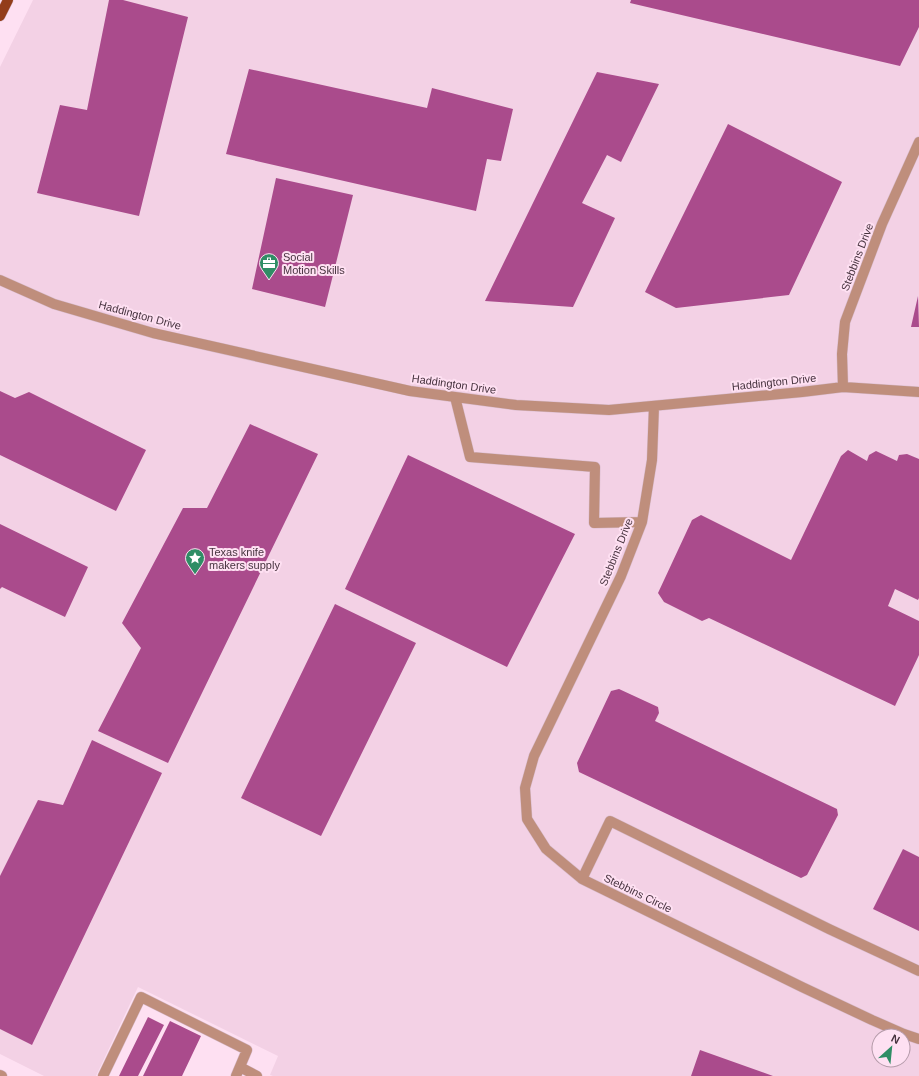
<svg xmlns="http://www.w3.org/2000/svg" width="919" height="1076" font-family="Helvetica,sans-serif">
	<style>
		.built { fill: #f3d1e5; fill-rule: evenodd }
		.building { fill: #aa4b8c }
		.lines { fill: none; stroke-linecap: round; stroke-linejoin: round }
		.minor-casing { stroke: #d9bdce; stroke-width: 11 }
		.major-casing { stroke: #d9bdce; stroke-width: 11 }
		.minor { stroke: #bf8e7c; stroke-width: 10 }
		.major { stroke: #933d1a; stroke-width: 10 }
		.labels { text-anchor: middle; dominant-baseline: central; stroke-width: 4; stroke-linejoin: round; paint-order: stroke }
		.poi-label { font-size: 11px; fill: #47333f; stroke: #fee0f2; text-anchor: start }
		.street-label { font-size: 11px; fill: #47333f; stroke: #fee0f2 }
	</style>
	<rect width="100%" height="100%" fill="#fee0f2"/>
	<path class="built" d="M33,0H919V1076H273L270,1075L278,1056L138,987L96,1076H44L0,1054V67ZM879,1036H903V1060H879Z"/>
	<path class="building" d="M109,0H123L188,17L139,216L37,193L60,105L87,110Z
		M631,0H919V27L900,66L630,3Z
		M249,69L427,108L432,88L513,109L501,161L487,159L476,211L226,154Z
		M597,72L659,84L621,162L607,155L582,203L615,218L573,307L485,301Z
		M728,124L842,182L789,295L676,308L645,292Z
		M276,178L353,195L325,307L252,289Z
		M918,296L919,327H911Z
		M0,391L15,398L29,392L146,450L116,511L0,455Z
		M250,424L318,454L168,763L98,731L141,648L122,623L183,508H207Z
		M848,450L867,461L869,455L876,451L897,461L899,455L907,454L919,459V598L918,600L895,589L888,606L919,621V655L895,706L709,618L702,621L664,602L658,593L692,520L701,515L791,560L841,456Z
		M408,455L575,534L507,667L345,589Z
		M0,524L88,567L65,617L2,587L0,589Z
		M335,604L416,643L321,836L241,798Z
		M619,689L658,707L659,713L655,721L837,809L838,815L807,875L801,878L579,772L577,763L611,691Z
		M92,740L162,773L32,1045L0,1029V876L38,800L63,805Z
		M903,849L919,857V931L873,909Z
		M148,1017L164,1025L138,1076H119Z
		M170,1021L201,1036L182,1076H143Z
		M700,1050L773,1076H691Z"/>
	<g class="lines">
		<g class="minor-casing">
			<path id="minor" d="M0,280L54,304L153,333L410,391L516,405L609,410L802,392L843,387L919,392
				M843,387L842,354L845,322L882,224L919,142
				M455,397L470,457L595,467L594,523L642,522
				M654,406L652,460L642,522L621,576L534,756L525,788L527,819L546,849L582,879L802,987L872,1020L904,1034L919,1039
				M582,879L610,821L829,929L919,971
				M240,1067L257,1076
				M0,1075L2,1076
				M103,1076L141,997L247,1050L236,1076"/>
		</g>
		<g class="major-casing">
			<path id="major" d="M0,16L8,0"/>
		</g>
		<use href="#minor" class="minor"/>
		<use href="#major" class="major"/>
	</g>
	<defs>
		<g id="office-pin" transform="scale(1)"><path d="M0 17L-7.5 6A9.5 9.5 0 1 1 7.5 6Z" fill="#2f8d65" stroke="#fee0f2"/><path d="M-6-3h4V-5.5h4V-3h4V5H-6ZM-1-4.5V-3h2v-1.5ZM-6 0V1H6V0Z" fill="#fff"/></g>
		<g id="sight-pin" transform="scale(1)"><path d="M0 17L-7.5 6A9.5 9.5 0 1 1 7.5 6Z" fill="#2f8d65" stroke="#fee0f2"/><path d="M0-6L1.8-2.2L6-1.7L2.9 1.2L3.7 5.4L0 3.3L-3.7 5.4L-2.9 1.2L-6-1.7L-1.8-2.2Z" fill="#fff"/></g>
	</defs>
	<g fill-rule="evenodd">
		<use href="#office-pin" x="269" y="263"/>
		<use href="#sight-pin" x="195" y="558"/>
	</g>
	<g class="labels">
		<g class="poi-label">
			<text x="283" y="257">Social<tspan x="283" dy="13">Motion Skills</tspan></text>
			<text x="209" y="552">Texas knife<tspan x="209" dy="13">makers supply</tspan></text>
		</g>
		<g class="street-label">
			<text transform="translate(857 257) rotate(-69)">Stebbins Drive</text>
			<text transform="translate(140 315) rotate(15)">Haddington Drive</text>
			<text transform="translate(774 382) rotate(-6)">Haddington Drive</text>
			<text transform="translate(454 384) rotate(8)">Haddington Drive</text>
			<text transform="translate(616 552) rotate(-68)">Stebbins Drive</text>
			<text transform="translate(638 893) rotate(26)">Stebbins Circle</text>
		</g>
	</g>
	<g transform="translate(891 1048) rotate(27)"><circle r="19" fill="#fee0f2" stroke="#b59baa"/>
	<path d="M0-3L7 15L0 10L-7 15Z" fill="#2f8d65"/>
	<text y="-6" font-size="11" font-weight="bold" text-anchor="middle" fill="#47333f">N</text>
	</g>
</svg>
